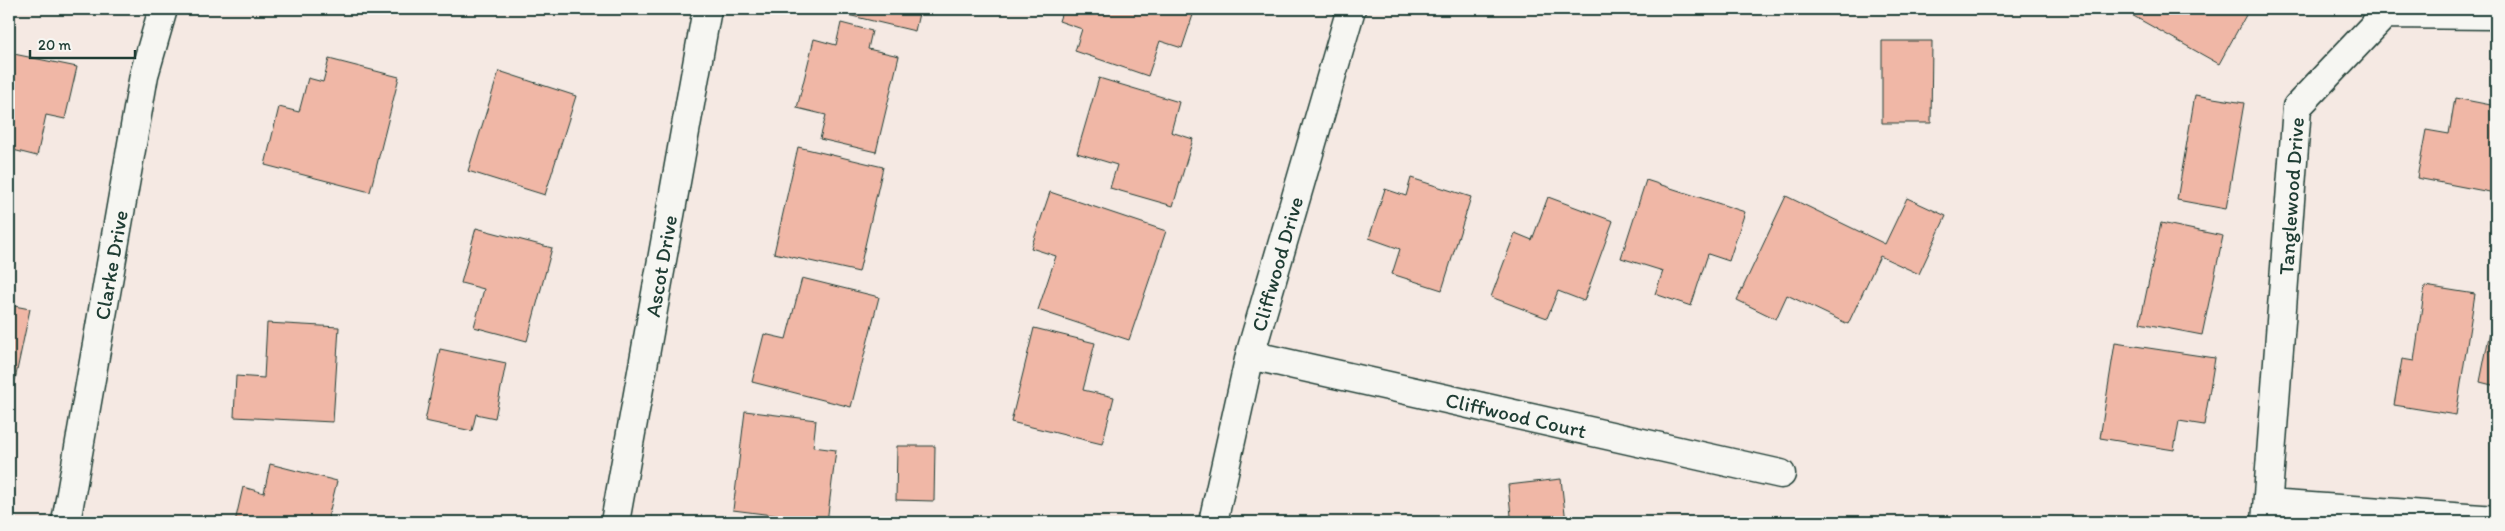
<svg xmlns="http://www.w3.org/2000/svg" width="2505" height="531" font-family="Itim,sans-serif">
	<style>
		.building { fill: #f0b7a6; stroke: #1f3d34 }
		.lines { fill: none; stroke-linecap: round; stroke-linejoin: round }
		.street-casing { stroke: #1f3d34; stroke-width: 31 }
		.street { stroke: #f6f6f2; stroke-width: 28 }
		.labels { text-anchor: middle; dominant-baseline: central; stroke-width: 5; stroke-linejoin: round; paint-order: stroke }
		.street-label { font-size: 21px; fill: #1f3d34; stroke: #f6f6f2 }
	</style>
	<rect width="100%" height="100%" fill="#f5e9e3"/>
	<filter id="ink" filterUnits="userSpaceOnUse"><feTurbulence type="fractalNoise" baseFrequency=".02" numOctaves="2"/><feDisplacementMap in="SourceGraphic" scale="10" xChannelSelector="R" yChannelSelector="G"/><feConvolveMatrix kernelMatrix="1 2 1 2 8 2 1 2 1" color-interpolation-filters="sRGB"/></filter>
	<g filter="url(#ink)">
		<path class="building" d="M832,9H920L915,31L831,11Z
			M1063,9L1090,11L1091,9H1195L1182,48L1160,41L1148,76L1075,51L1082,29L1059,21Z
			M2121,9H2236L2246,15L2219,64Z
			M841,23L872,31L868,49L899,56L876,152L820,139L826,115L797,108L814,39L836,45Z
			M1882,41H1932L1931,123H1882Z
			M9,53L77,67L65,119L46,115L37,156L9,149Z
			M329,59L399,77L370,192L265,165L279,107L299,112L308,78L323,82Z
			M499,71L576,96L545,195L468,171Z
			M1099,78L1179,102L1171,132L1193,139L1173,206L1110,188L1117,165L1077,153Z
			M2195,95L2244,103L2226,209L2177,200Z
			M2455,98L2496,106L2495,193L2417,178L2426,130L2449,134Z
			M798,147L883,167L859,272L774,253Z
			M1411,178L1471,197L1442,290L1392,274L1400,249L1369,238L1385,189L1406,196Z
			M1646,180L1745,212L1729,261L1708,254L1691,306L1655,294L1663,271L1621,258Z
			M1050,192L1166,231L1129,340L1038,310L1056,256L1031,248Z
			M1786,196L1885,244L1907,198L1946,216L1919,274L1880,256L1848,324L1787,295L1776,319L1737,300Z
			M1548,197L1613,221L1584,301L1558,291L1547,318L1491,297L1515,233L1532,240Z
			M2161,223L2223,236L2202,335L2140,323Z
			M476,228L552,248L527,341L474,327L484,289L461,283Z
			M802,278L879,297L851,407L752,382L764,334L786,339Z
			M2425,286L2475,294L2456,415L2394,405L2402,359L2414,361Z
			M2496,301V386L2480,382Z
			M9,305L30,309L15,380L9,378Z
			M267,323L339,327L333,422L234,417L236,376L264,378Z
			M1034,328L1095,343L1083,390L1114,397L1102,444L1011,422Z
			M2115,343L2215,358L2204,425L2179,421L2174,450L2100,438Z
			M440,349L506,363L495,418L476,414L472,431L425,421Z
			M745,411L816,420L813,447L836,450L827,522L733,510Z
			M897,446H935L934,501L896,500Z
			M270,464L337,481L327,522H235L243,487L264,493Z
			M1561,479L1566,522H1465L1511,516L1508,485Z"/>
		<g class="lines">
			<g class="street-casing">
				<path id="street" d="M1250,355L1781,474
					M2268,504L2496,520
					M66,522L144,75L163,9
					M615,522L707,9
					M1213,522L1250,355L1351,9
					M2266,522L2297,107L2385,14L2496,15"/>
			</g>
			<use href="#street" class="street"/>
		</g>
	</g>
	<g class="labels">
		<g class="street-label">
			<text transform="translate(2291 196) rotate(-86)">Tanglewood Drive</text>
			<text transform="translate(1277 264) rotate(-74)">Cliffwood Drive</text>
			<text transform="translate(111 265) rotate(-80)">Clarke Drive</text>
			<text transform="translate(661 266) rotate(-80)">Ascot Drive</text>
			<text transform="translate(1516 415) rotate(13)">Cliffwood Court</text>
		</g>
	</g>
	<rect width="2505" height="531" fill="none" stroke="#f6f6f2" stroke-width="30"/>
	<rect x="15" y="15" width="2475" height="501" fill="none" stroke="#1f3d34" stroke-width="2" filter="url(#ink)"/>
	<path d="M30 50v8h105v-8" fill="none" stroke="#1f3d34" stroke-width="2.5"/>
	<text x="38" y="50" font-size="15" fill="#1f3d34" stroke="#f6f6f2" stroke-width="4" paint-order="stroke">20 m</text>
</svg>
